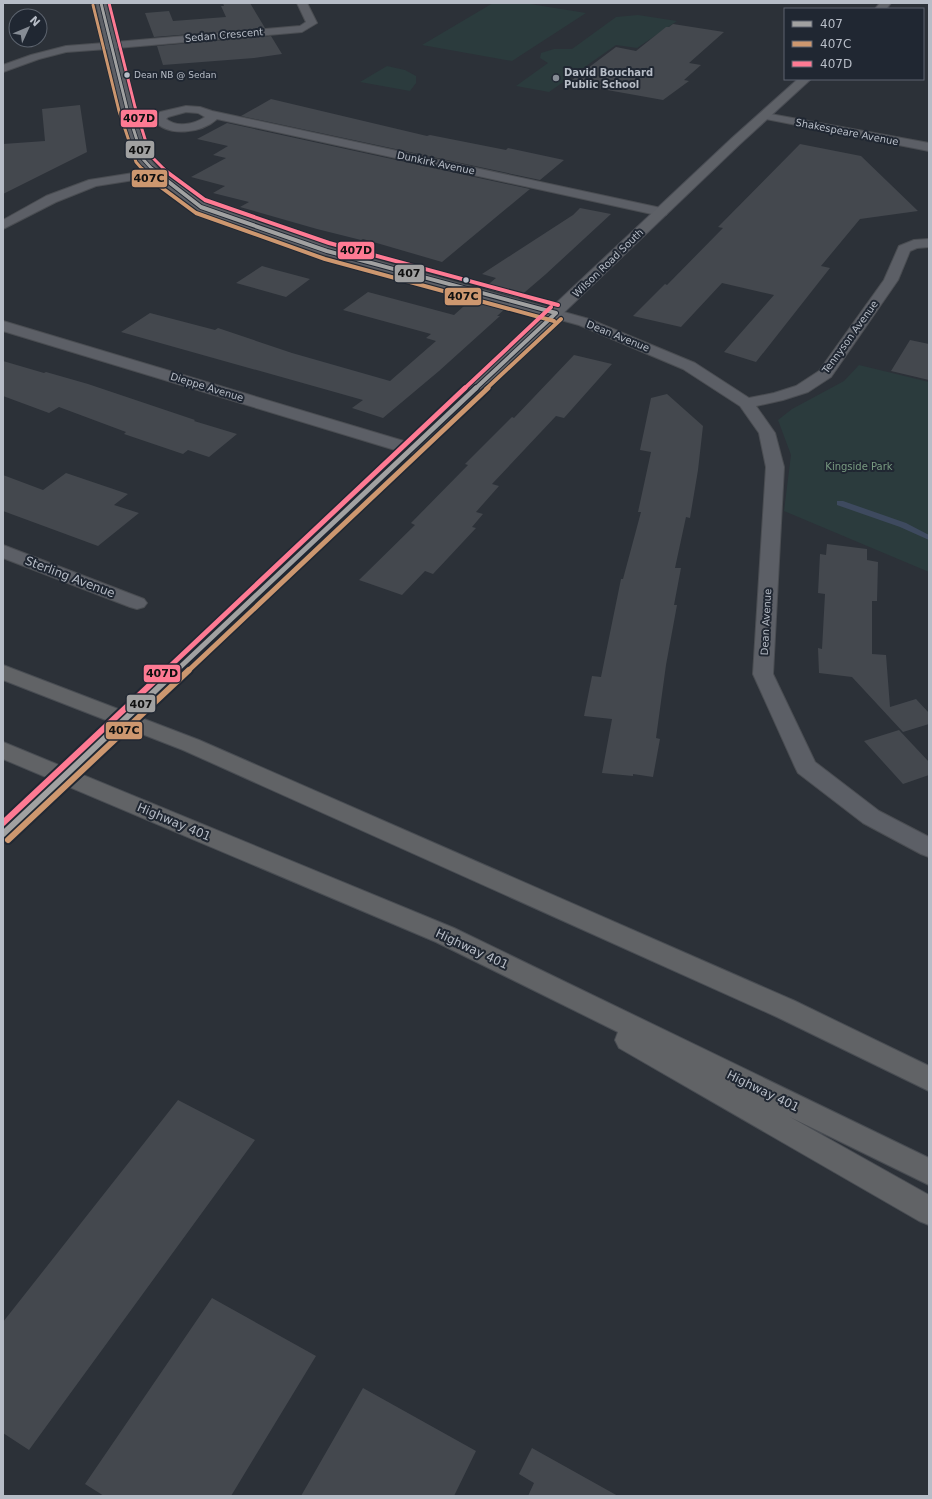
<svg xmlns="http://www.w3.org/2000/svg" width="932" height="1499" font-family="'DejaVu Sans',sans-serif">
	<style>
		.green { fill: #2b3b3d }
		.lines { fill: none; stroke-linecap: round; stroke-linejoin: round }
		.stream { fill: #3e4a5f; fill-rule: evenodd }
		.building { fill: #44484e }
		.minor-casing { stroke: #4a4d52; stroke-width: 2 }
		.major-casing { stroke: #4a4d54; stroke-width: 2 }
		.highway-casing { stroke: #494d53; stroke-width: 2 }
		.minor { fill: #5c5f66; fill-rule: evenodd }
		.major { fill: #5e6167; fill-rule: evenodd }
		.highway { fill: #616366; fill-rule: evenodd }
		.bus-1-far3-casing { stroke: #202732; stroke-width: 4.5 }
		.bus-1-far2-casing { stroke: #202732; stroke-width: 6 }
		.bus-1-far1-casing { stroke: #202732; stroke-width: 8 }
		.bus-1-casing { stroke: #202732; stroke-width: 10 }
		.bus-2-far3-casing { stroke: #202732; stroke-width: 4.5 }
		.bus-2-far2-casing { stroke: #202732; stroke-width: 6 }
		.bus-2-far1-casing { stroke: #202732; stroke-width: 8 }
		.bus-2-casing { stroke: #202732; stroke-width: 10 }
		.bus-3-far3-casing { stroke: #202732; stroke-width: 4.5 }
		.bus-3-far2-casing { stroke: #202732; stroke-width: 6 }
		.bus-3-far1-casing { stroke: #202732; stroke-width: 8 }
		.bus-3-casing { stroke: #202732; stroke-width: 10 }
		.bus-1-far3 { stroke: #a1a1a1; stroke-width: 3 }
		.bus-1-far2 { stroke: #a1a1a1; stroke-width: 4 }
		.bus-1-far1 { stroke: #a1a1a1; stroke-width: 5 }
		.bus-1 { stroke: #a1a1a1; stroke-width: 6 }
		.bus-2-far3 { stroke: #cd976f; stroke-width: 3 }
		.bus-2-far2 { stroke: #cd976f; stroke-width: 4 }
		.bus-2-far1 { stroke: #cd976f; stroke-width: 5 }
		.bus-2 { stroke: #cd976f; stroke-width: 6 }
		.bus-3-far3 { stroke: #fe7a93; stroke-width: 3 }
		.bus-3-far2 { stroke: #fe7a93; stroke-width: 4 }
		.bus-3-far1 { stroke: #fe7a93; stroke-width: 5 }
		.bus-3 { stroke: #fe7a93; stroke-width: 6 }
		.bus-dot { fill: #b7bdc7; stroke: #202732; stroke-width: 1.5 }
		.poi-dot { fill: #868c95; stroke: #202732; stroke-width: 1.5 }
		.labels { text-anchor: middle; dominant-baseline: central; stroke-width: 4; stroke-linejoin: round; paint-order: stroke }
		.far-bus-label { font-size: 9px; fill: #b7bdc7; stroke: #202732; text-anchor: start }
		.far-street-label { font-size: 10px; fill: #b7bdc7; stroke: #202732 }
		.far-poi-label { font-size: 10px; font-weight: bold; fill: #b7bdc7; stroke: #202732; text-anchor: start }
		.far-park-label { font-size: 10px; fill: #789a81; stroke: #202732 }
		.street-label { font-size: 12px; fill: #b7bdc7; stroke: #202732 }
		.line-badge { stroke: #202732; stroke-width: 1.5 }
		.pale-badge-label { font-size: 11px; text-anchor: middle; font-weight: bold; fill: #111 }
	</style>
	<rect width="100%" height="100%" fill="#2c3138"/>
	<path class="green" d="M493,3H524L586,13L512,61L422,45Z
		M638,15L677,21L637,48L616,45L549,92L516,86L548,63L540,58L541,53L554,49H572L616,17Z
		M387,66L405,70L416,76V83L410,91L360,82Z
		M859,365L929,382V572L784,511L791,455L778,420L792,409L844,381Z"/>
	<g class="lines">
		<path class="stream" d="M837,501H843L906,523L929,535V540L900,527L837,505Z"/>
	</g>
	<path class="building" d="M223,3H250L265,28L154,37L145,13L169,11L173,21L226,17L221,6H224Z
		M673,24L724,32L689,63L701,65L684,80L689,81L663,100L568,83L616,47L636,51L666,27H669Z
		M271,36L282,54L254,58L163,65L157,46Z
		M271,99L427,136L430,135L506,150L508,148L564,160L540,180L241,116Z
		M80,105L87,152L3,194V144L45,141L42,109Z
		M227,123L530,189L442,262L363,239L361,240L317,229L240,207L249,202L213,193L225,186L191,177L226,158L213,155L228,146L197,139Z
		M800,144L861,156L918,211L860,219L821,266L830,268L756,362L724,352L774,295L722,283L681,327L633,316L665,284L667,285L723,228L718,227Z
		M580,208L611,214L546,274L518,298L484,288L496,278L482,274L573,215Z
		M262,266L276,270L310,279L286,297L236,283Z
		M368,292L454,315L474,297L507,307L497,316H500L439,371L383,418L352,408L363,400L121,332L150,313L215,330L218,328L292,353L390,381L436,341L426,338L431,334L343,310Z
		M910,340L929,344V380L891,371Z
		M574,355L612,364L564,418L556,416L492,484L499,486L476,512L483,514L472,527L476,528L433,574L425,571L402,595L359,580L415,525L411,523L468,465L465,464L512,417L514,418Z
		M3,361L44,373L46,372L88,384L195,420L194,421L237,434L209,457L188,450L183,454L124,434L126,432L59,407L49,413L3,396Z
		M667,394L703,426L698,470L690,518L686,517L675,568H681L674,605H677L666,665L656,738L660,739L653,777L633,774V776L602,773L612,719L584,716L592,676L601,677L621,579H623L641,512H638L651,452L640,450L651,398Z
		M66,473L128,494L114,505L139,513L98,546L3,511V475L43,490Z
		M827,544L867,549V560L878,562L877,601H872V654L886,655L890,707L916,699L929,713V724L903,732L852,677L819,673L818,648L822,649L825,594L818,593L820,554L826,555Z
		M899,730L929,762V775L903,784L864,741Z
		M178,1100L255,1140L29,1450L3,1433V1322Z
		M212,1298L316,1356L231,1496H104L85,1484Z
		M363,1388L476,1451L454,1496H301Z
		M532,1448L618,1496H528L534,1483L519,1474Z"/>
	<g class="lines">
		<g class="minor-casing">
			<path id="minor" d="M96,3H106L116,42L300,26L306,22L297,3H307L317,23L302,32L117,48L133,109L149,158L159,170L206,204L332,248L589,319L695,363L749,398L774,393L796,386L819,371L884,280L899,246L914,240L929,239V247L917,248L910,251L898,280L831,377L808,392L783,400L756,406L775,433L784,467L773,674L815,762L879,811L929,837V857L921,854L863,823L798,773L795,767L753,674L766,467L759,433L740,406L683,369L579,325L322,254L196,210L153,177L96,186L56,202L3,229V220L46,196L89,180L146,171L137,159L121,109L107,49L66,52L39,59L3,72V65L31,55L66,46L105,43Z
				M186,106L200,107L212,111L661,208L666,209L668,212L666,215L661,216L217,119C202,133 167,138 154,120L160,112ZM186,112L198,113L205,117C195,124 177,128 166,119L168,117Z
				M765,113L929,143V151L761,118L759,116L761,114Z
				M3,321L417,445L420,449L417,453L411,454L405,453L3,331Z
				M3,545L144,599L147,603L144,607L137,609L130,607L3,558Z"/>
		</g>
		<g class="major-casing">
			<path id="major" d="M880,3H891L886,9H875Z
				M798,79H811L740,144L417,453L411,454L405,453L402,449L405,445L732,138Z"/>
		</g>
		<g class="highway-casing">
			<path id="highway" d="M3,665L199,740L795,1001L929,1066V1091L777,1017L183,750L3,680Z
				M3,742L454,928L929,1158V1185L790,1117L929,1195V1225L919,1221L619,1048L615,1040L618,1032L436,942L3,759Z"/>
		</g>
		<use href="#minor" class="minor"/>
		<use href="#major" class="major"/>
		<use href="#highway" class="highway"/>
		<g class="bus-1-far3-casing">
			<path id="bus-1-far3" d="M101,3L127,109L143,159L153,170"/>
		</g>
		<g class="bus-1-far2-casing">
			<path id="bus-1-far2" d="M152,169L201,207L327,251L556,313
				M475,389L556,313"/>
		</g>
		<g class="bus-1-far1-casing">
			<path id="bus-1-far1" d="M176,671L476,388"/>
		</g>
		<g class="bus-1-casing">
			<path id="bus-1" d="M3,834L177,670"/>
		</g>
		<g class="bus-2-far3-casing">
			<path id="bus-2-far3" d="M93,5L119,111L136,162L143,170"/>
		</g>
		<g class="bus-2-far2-casing">
			<path id="bus-2-far2" d="M142,169L150,179L196,213L325,259L554,321
				M486,389L561,319"/>
		</g>
		<g class="bus-2-far1-casing">
			<path id="bus-2-far1" d="M188,671L488,388"/>
		</g>
		<g class="bus-2-casing">
			<path id="bus-2" d="M8,840L189,670"/>
		</g>
		<g class="bus-3-far3-casing">
			<path id="bus-3-far3" d="M109,3L135,107L150,155L165,170"/>
		</g>
		<g class="bus-3-far2-casing">
			<path id="bus-3-far2" d="M163,169L205,200L329,243L558,305
				M464,389L551,307"/>
		</g>
		<g class="bus-3-far1-casing">
			<path id="bus-3-far1" d="M165,671L465,388"/>
		</g>
		<g class="bus-3-casing">
			<path id="bus-3" d="M3,823L166,670"/>
		</g>
		<use href="#bus-1-far3" class="bus-1-far3"/>
		<use href="#bus-1-far2" class="bus-1-far2"/>
		<use href="#bus-1-far1" class="bus-1-far1"/>
		<use href="#bus-1" class="bus-1"/>
		<use href="#bus-2-far3" class="bus-2-far3"/>
		<use href="#bus-2-far2" class="bus-2-far2"/>
		<use href="#bus-2-far1" class="bus-2-far1"/>
		<use href="#bus-2" class="bus-2"/>
		<use href="#bus-3-far3" class="bus-3-far3"/>
		<use href="#bus-3-far2" class="bus-3-far2"/>
		<use href="#bus-3-far1" class="bus-3-far1"/>
		<use href="#bus-3" class="bus-3"/>
	</g>
	<g class="bus-dot">
		<circle cx="127" cy="75" r="3.5"/>
		<circle cx="466" cy="280" r="3.5"/>
	</g>
	<circle class="poi-dot" cx="556" cy="78" r="4"/>
	<g class="labels">
		<g class="far-bus-label">
			<text x="134" y="75">Dean NB @ Sedan</text>
		</g>
		<g class="far-street-label">
			<text transform="translate(224 35) rotate(-5)">Sedan Crescent</text>
			<text transform="translate(847 132) rotate(11)">Shakespeare Avenue</text>
			<text transform="translate(436 163) rotate(12)">Dunkirk Avenue</text>
			<text transform="translate(608 263) rotate(-44)">Wilson Road South</text>
			<text transform="translate(618 336) rotate(22)">Dean Avenue</text>
			<text transform="translate(850 337) rotate(-54)">Tennyson Avenue</text>
			<text transform="translate(207 387) rotate(17)">Dieppe Avenue</text>
			<text transform="translate(766 622) rotate(-87)">Dean Avenue</text>
		</g>
		<g class="far-poi-label">
			<text x="564" y="72">David Bouchard<tspan x="564" dy="12">Public School</tspan></text>
		</g>
		<g class="far-park-label">
			<text x="859" y="466">Kingside Park</text>
		</g>
		<g class="street-label">
			<text transform="translate(70 577) rotate(21)">Sterling Avenue</text>
			<text transform="translate(174 822) rotate(23)">Highway 401</text>
			<text transform="translate(472 949) rotate(25)">Highway 401</text>
			<text transform="translate(763 1091) rotate(26)">Highway 401</text>
		</g>
	</g>
	<g class="line-badge">
		<rect x="120" y="109" width="38" height="19" rx="4" fill="#fe7a93"/>
		<rect x="125" y="140" width="30" height="19" rx="4" fill="#a1a1a1"/>
		<rect x="131" y="169" width="37" height="19" rx="4" fill="#cd976f"/>
		<rect x="337" y="241" width="38" height="19" rx="4" fill="#fe7a93"/>
		<rect x="394" y="264" width="31" height="19" rx="4" fill="#a1a1a1"/>
		<rect x="444" y="287" width="38" height="19" rx="4" fill="#cd976f"/>
		<rect x="143" y="664" width="38" height="19" rx="4" fill="#fe7a93"/>
		<rect x="126" y="694" width="30" height="19" rx="4" fill="#a1a1a1"/>
		<rect x="105" y="721" width="38" height="19" rx="4" fill="#cd976f"/>
	</g>
	<g class="pale-badge-label">
		<text x="139" y="122">407D</text>
		<text x="140" y="154">407</text>
		<text x="149" y="182">407C</text>
		<text x="356" y="254">407D</text>
		<text x="409" y="277">407</text>
		<text x="463" y="300">407C</text>
		<text x="162" y="677">407D</text>
		<text x="141" y="708">407</text>
		<text x="124" y="734">407C</text>
	</g>
	<rect width="932" height="1499" fill="none" stroke="#b7bdc7" stroke-width="8"/>
	<rect x="784" y="8" width="140" height="72" fill="#202732" stroke="#5c636e"/>
	<rect x="792" y="21" width="20" height="6" fill="#a1a1a1" stroke="#5c636e"/>
	<text x="820" y="28" font-size="12" fill="#b7bdc7">407</text>
	<rect x="792" y="41" width="20" height="6" fill="#cd976f" stroke="#5c636e"/>
	<text x="820" y="48" font-size="12" fill="#b7bdc7">407C</text>
	<rect x="792" y="61" width="20" height="6" fill="#fe7a93" stroke="#5c636e"/>
	<text x="820" y="68" font-size="12" fill="#b7bdc7">407D</text>
	<g transform="translate(28 28) rotate(46)"><circle r="19" fill="#202732" stroke="#5c636e"/>
	<path d="M0-3L7 15L0 10L-7 15Z" fill="#868c95"/>
	<text y="-6" font-size="11" font-weight="bold" text-anchor="middle" fill="#b7bdc7">N</text>
	</g>
</svg>
